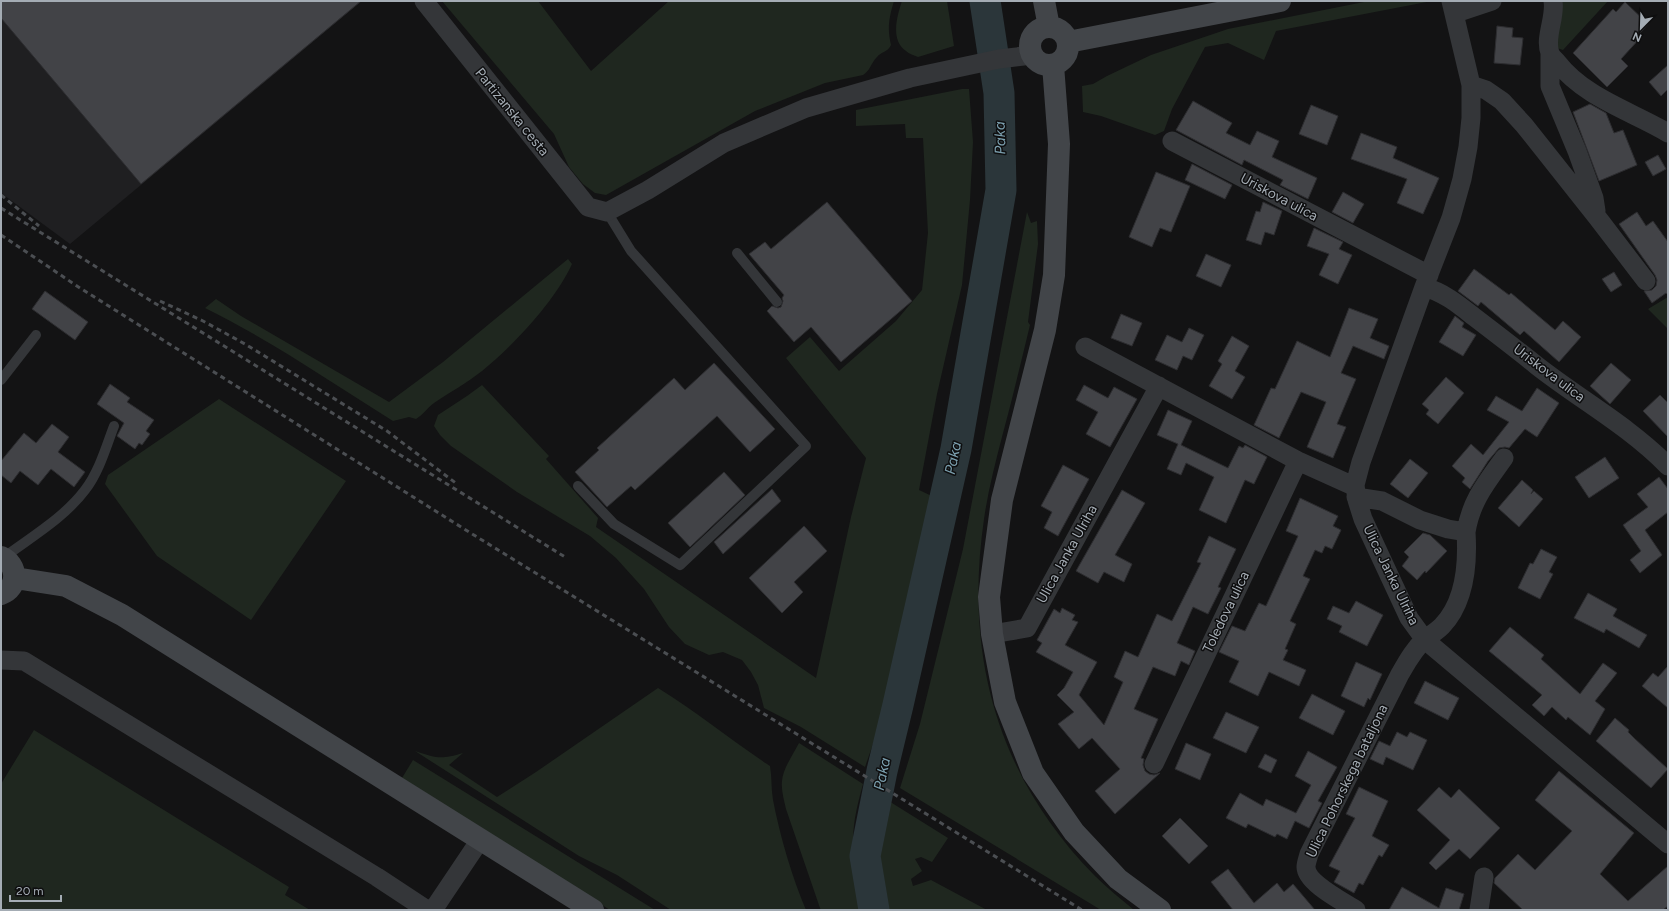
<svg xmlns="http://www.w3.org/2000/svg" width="1669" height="911" font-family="Figtree,sans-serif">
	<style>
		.built { fill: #1f1f21 }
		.green { fill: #1f271f }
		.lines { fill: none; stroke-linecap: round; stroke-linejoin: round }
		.river { stroke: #2b363a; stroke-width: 31 }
		.building { fill: #424347; stroke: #2d2d30 }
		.lane { stroke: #343639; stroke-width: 10 }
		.street { stroke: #343639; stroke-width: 19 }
		.secondary { stroke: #424549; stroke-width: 22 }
		.rail { stroke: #4b4e52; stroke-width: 3; stroke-dasharray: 5 4; stroke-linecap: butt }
		.labels { text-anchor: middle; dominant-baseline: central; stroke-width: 3; stroke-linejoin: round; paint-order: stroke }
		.street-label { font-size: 14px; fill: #a4acb4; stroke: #0e0e0f }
		.water-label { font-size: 15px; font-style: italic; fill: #7ca0af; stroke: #0e0e0f }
	</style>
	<rect width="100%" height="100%" fill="#131314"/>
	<path class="built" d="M1,1H362L70,244L1,193Z"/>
	<path class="green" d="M442,1H538L591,71L669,1H894C889,18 887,28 891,45C888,52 881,52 877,57C871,63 870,71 863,75L825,83L755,111L606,195L595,193L583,184L569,167L554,134Z
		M902,1H947L954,46L918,57C914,55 909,54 906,51C890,40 897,16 902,1Z
		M1369,1H1432L1276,31L1264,60L1228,43L1205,47L1172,109L1164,131L1155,135L1101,116L1083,112L1082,86L1093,84L1107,76L1151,55L1228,29Z
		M1563,1H1608L1563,50L1557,48L1554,41Z
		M962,89H969L973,142L970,200L962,285L937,394L919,490L936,498L882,718L865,767L801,727L764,708L758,685L751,672L742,660L723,652L709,655L685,644L669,627L644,589L616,558L590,536L517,492L451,446L440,435L434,426L438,415L467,396L482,385L549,456L546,459L598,518L596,527L816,678L851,517L866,458L786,358L810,337L839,371L896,321L922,290L928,233L923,138H906L905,124L856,126V110Z
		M1027,212L1031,223L1037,221L1038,244L1028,322L1030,325C1021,362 1012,400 1002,437C995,464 988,491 984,519C964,656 997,776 1095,876C1107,888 1121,899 1134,910H1101L900,788L920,724L963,549Z
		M568,259L572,264C555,301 514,345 482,371C467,383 450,392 434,403C427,408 423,415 416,419L409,417L393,421C331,382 270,340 205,308L216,299L241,316L389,402L443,362Z
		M1668,297V329L1648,309Z
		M219,399L346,481L251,620L157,556L105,484L108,475Z
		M658,688C697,712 732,741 770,766C772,777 771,789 773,800C780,836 792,877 806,910H671L617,875L579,856L415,751C437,758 440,760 463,753L449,765L497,797L536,772Z
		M34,730L289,887L285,895L310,910H1V784Z
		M799,743L863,784C860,795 857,806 855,818C850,848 855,881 865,910H821L820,908L786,809C784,800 781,790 782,781C783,768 793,755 799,743Z
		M413,760L655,910H610L402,778Z
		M884,798L948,838L932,862L921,857L915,859L922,871L911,879L913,886L931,880L987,910H885C883,900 879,889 878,879C875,853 879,824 884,798Z"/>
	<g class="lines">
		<path class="river" d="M874,910L865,856L882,771L898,705L956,449L1001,190L999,93L985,1"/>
	</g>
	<path class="building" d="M1,1H361L141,184L1,18Z
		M1625,2L1648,24L1640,33L1642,36L1621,59L1628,66L1607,87L1573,53L1613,9L1616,12Z
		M1497,26L1513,28L1512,37L1523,38L1520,65L1494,63Z
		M1668,65V89L1661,96L1649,82Z
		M1193,101L1232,123L1226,133L1250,145L1257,131L1279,141L1272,157L1317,178L1308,199L1280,185L1283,180L1244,160L1242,165L1176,130Z
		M1590,104L1606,113L1614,133L1623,130L1637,165L1599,181L1573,112Z
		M1311,105L1338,116L1327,145L1299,134Z
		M1361,133L1397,147L1393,158L1439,178L1423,214L1397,203L1407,179L1351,159Z
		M1658,155L1666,169L1653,176L1645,162Z
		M1192,164L1232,185L1225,199L1185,180Z
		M1156,172L1190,186L1171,232L1160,228L1152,247L1129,237Z
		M1343,192L1364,204L1353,223L1332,212Z
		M827,202L912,301L841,362L811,327L794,342L767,311L772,306L778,308L781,307L783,301L782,298L784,295L749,254L765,242L771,249Z
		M1263,202L1282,211L1274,235L1265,232L1261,245L1246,240L1256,211L1260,212Z
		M1637,212L1646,226L1653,221L1668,242V295L1666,293L1652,303L1644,291L1652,290L1656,286L1657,280L1655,275L1619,224Z
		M1314,228L1343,242L1339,249L1352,255L1338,284L1319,275L1329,254L1307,246Z
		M1206,254L1231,265L1221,287L1196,276Z
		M1474,269L1509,295L1511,293L1555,330L1563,321L1581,337L1559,362L1524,331L1520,335L1481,302L1478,306L1458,291Z
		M1614,272L1622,285L1611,292L1602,279Z
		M45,291L88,322L75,340L32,309Z
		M1349,308L1378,319L1370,338L1389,346L1384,359L1353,346L1341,373L1356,379L1337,424L1346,427L1333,458L1307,447L1326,402L1301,392L1279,438L1254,425L1271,388L1275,389L1297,341L1330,357Z
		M1121,314L1142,323L1132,346L1111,338Z
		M1455,316L1464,323L1462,327L1476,335L1463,356L1439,342Z
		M1189,328L1204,335L1192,360L1183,356L1177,370L1155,360L1167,335L1182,342Z
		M1232,336L1249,346L1235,371L1245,377L1232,399L1209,386L1222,364L1218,361Z
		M714,363L775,429L750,452L717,416L635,490L631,486L607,507L575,472L599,450L597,448L674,378L685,390Z
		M1611,363L1631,380L1610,404L1590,386Z
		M1446,377L1464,393L1438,424L1426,414L1429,410L1422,404Z
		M110,384L130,398L127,402L154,420L146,431L150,434L142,445L139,443L135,449L117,436L124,423L97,404Z
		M1084,385L1108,398L1114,387L1137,399L1110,447L1086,434L1098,412L1076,400Z
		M1537,388L1559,403L1537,437L1525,429L1509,448L1505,447L1499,448L1488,461L1470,489L1462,482L1465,478L1452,466L1471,444L1483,455L1509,422L1487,410L1496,396L1522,411Z
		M1660,395L1668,403V437L1643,411Z
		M1168,410L1192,421L1181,445L1228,468L1239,446L1243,448L1245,445L1267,457L1254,484L1245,480L1226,523L1199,510L1214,477L1186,463L1181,475L1167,469L1178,444L1157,435Z
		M52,424L69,437L58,452L85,472L74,487L51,469L38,485L20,471L11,483L1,475V461L24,433L36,443Z
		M1605,457L1619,478L1589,498L1575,477Z
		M1410,459L1428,473L1408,498L1390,484Z
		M1063,465L1089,479L1058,536L1044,528L1052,512L1041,506Z
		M724,472L745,495L690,547L668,523Z
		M1659,477L1668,489V512L1645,530L1662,555L1640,573L1630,560L1641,551L1623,525L1648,507L1637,494Z
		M1522,480L1533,490L1531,494L1534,491L1543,499L1519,527L1498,508Z
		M772,489L781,501L723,554L714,542Z
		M1122,490L1145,503L1115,555L1132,564L1124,582L1104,572L1098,583L1076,571Z
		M1300,498L1338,516L1333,526L1341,530L1332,549L1325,546L1322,553L1315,550L1303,576L1310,579L1290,621L1296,624L1285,649L1288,650L1283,660L1306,670L1299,686L1269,672L1258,696L1229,682L1239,661L1219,652L1232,626L1245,631L1259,603L1266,606L1298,536L1286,531Z
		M804,526L827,551L794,582L803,592L782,613L749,578Z
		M1423,533L1430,535L1447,551L1426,573L1425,571L1417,580L1402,566L1409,557L1404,552Z
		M1209,536L1236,549L1218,587L1221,588L1208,614L1193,607L1177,643L1195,651L1189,665L1181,661L1175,676L1153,667L1134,709L1158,719L1141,758L1144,759L1143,765L1145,771L1149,774L1154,775L1160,773L1115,814L1095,791L1120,769L1092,738L1079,749L1058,724L1074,712L1057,695L1064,688L1073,672L1036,652L1042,643L1037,640L1054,609L1060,613L1062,608L1075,615L1072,620L1078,622L1065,645L1097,662L1079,695L1104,725L1123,682L1114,677L1125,651L1138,657L1157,614L1172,621L1201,563L1197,562Z
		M1541,549L1557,557L1549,572L1553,574L1540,599L1518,588L1530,563L1533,564Z
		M1588,593L1617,609L1613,616L1647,635L1639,648L1606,629L1604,633L1574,618Z
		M1356,601L1383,615L1367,646L1339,632L1342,626L1327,619L1333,606L1349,613Z
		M1510,627L1544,655L1541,659L1580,694L1603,663L1617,673L1595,701L1605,709L1590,735L1568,717L1566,720L1552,707L1544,716L1532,705L1542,695L1489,651Z
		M1356,662L1382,674L1370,700L1368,698L1364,707L1341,696Z
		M1668,666V708L1642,686L1653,673L1658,677Z
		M1425,681L1459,698L1448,720L1414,703Z
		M1312,694L1345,711L1333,735L1299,718Z
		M1226,712L1259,727L1246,753L1213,738Z
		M1615,718L1629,730L1628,732L1634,738L1668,769L1651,788L1596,741Z
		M1397,732L1407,737L1410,732L1427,740L1413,770L1386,757L1383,765L1370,759L1379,741L1390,746Z
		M1186,743L1211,754L1200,780L1175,769Z
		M1308,751L1337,767L1318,801L1322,803L1309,828L1295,821L1287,839L1277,834L1275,837L1248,824L1246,828L1226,818L1240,793L1263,806L1266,799L1296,813L1311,785L1295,776Z
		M1265,754L1277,760L1271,773L1258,767Z
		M1559,771L1634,833L1600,874L1628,901L1668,866V906L1663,910H1523L1494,883L1495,878L1518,854L1535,870L1572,831L1535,800Z
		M1359,787L1388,801L1372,836L1389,845L1382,857L1379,855L1363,885L1359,883L1354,893L1334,882L1340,871L1329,866L1355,818L1346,814Z
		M1439,787L1451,798L1459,789L1500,828L1470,859L1459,849L1436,870L1429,863L1450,840L1417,810Z
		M1180,818L1208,846L1189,864L1162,836Z
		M1228,869L1254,903L1277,883L1284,892L1293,884L1315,910H1233L1211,882Z
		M1402,887L1439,908L1446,888L1464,894L1459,910H1389Z"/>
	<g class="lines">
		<path class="lane" d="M737,253L777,302
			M1,380L36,335
			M578,486L614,524L680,565L806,446L631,251L607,212
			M3,558C31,537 64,518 85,490C99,472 106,447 114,426"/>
		<path class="street" d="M424,1L588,207L607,212L648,190L724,143L806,108L910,78L999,59L1032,55
			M1451,1L1471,85V118L1468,147L1462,179L1451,218L1424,287L1361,462L1355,485L1357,500L1363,519L1409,618L1425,640L1668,844
			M1553,1C1556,17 1544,38 1550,53C1551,56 1555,60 1557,62C1585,98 1631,111 1668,133
			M1456,13L1492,1
			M1550,53V86L1577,151L1594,198L1596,211
			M1471,85L1486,90L1502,101L1524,125L1597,217L1646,281
			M1172,141L1429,275
			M1424,287C1443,292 1458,304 1473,316C1494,332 1515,348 1536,365C1579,399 1629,426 1668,466
			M1085,347L1298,461L1349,484L1355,485
			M1466,532C1471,501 1486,483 1504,458
			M992,634L1027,628L1159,386
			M1,660L24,661L377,877L427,910
			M1154,764L1298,461
			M433,910L480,840
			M1356,910C1344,902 1306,883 1306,867C1306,863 1308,858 1309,854L1400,674C1407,662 1414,649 1425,639C1431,635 1437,631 1442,626C1465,602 1468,563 1466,532L1448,529L1420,520L1382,501L1356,497
			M1479,910L1484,877"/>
		<path class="secondary" d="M1044,1L1049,27
			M1030 46a19 19 0 1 1 38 0a19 19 0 1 1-38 0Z
			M1068,42L1280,1
			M1053,65L1059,144L1054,275L1045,330L1002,500L989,597L992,634L1005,702L1033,773L1074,832L1118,879L1160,910
			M1,557C18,564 19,588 1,594
			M15,578L66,586L122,615L593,910"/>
		<path class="rail" d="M1,195L39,226
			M1,208L565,557
			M1,235L80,288L469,532L1082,910
			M160,301L203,321L245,344L387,431L457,484"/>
	</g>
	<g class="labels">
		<g class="street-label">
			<text transform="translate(512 112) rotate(51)">Partizanska cesta</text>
			<text transform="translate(1279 197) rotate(28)">Uriskova ulica</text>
			<text transform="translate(1549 373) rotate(37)">Uriskova ulica</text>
			<text transform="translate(1067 554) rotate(-61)">Ulica Janka Ulriha</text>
			<text transform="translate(1391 575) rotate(64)">Ulica Janka Ulriha</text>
			<text transform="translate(1226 612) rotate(-64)">Toledova ulica</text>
			<text transform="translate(1347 781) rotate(-64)">Ulica Pohorskega bataljona</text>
		</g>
		<g class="water-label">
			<text transform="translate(1000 138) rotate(-91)">Paka</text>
			<text transform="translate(953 458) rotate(-78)">Paka</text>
			<text transform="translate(882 774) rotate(-78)">Paka</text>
		</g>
	</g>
	<rect width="1669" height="911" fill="none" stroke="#a4acb4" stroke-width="4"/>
	<g transform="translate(1641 28) rotate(203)" stroke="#0e0e0f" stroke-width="3" paint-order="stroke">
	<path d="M0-3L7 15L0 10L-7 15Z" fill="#a4acb4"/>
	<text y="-6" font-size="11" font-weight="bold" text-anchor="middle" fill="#a4acb4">N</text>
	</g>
	<path d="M10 895v6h51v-6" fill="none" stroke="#a4acb4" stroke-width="2"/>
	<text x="16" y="895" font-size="12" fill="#a4acb4" stroke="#0e0e0f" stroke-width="3" paint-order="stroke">20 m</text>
</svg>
